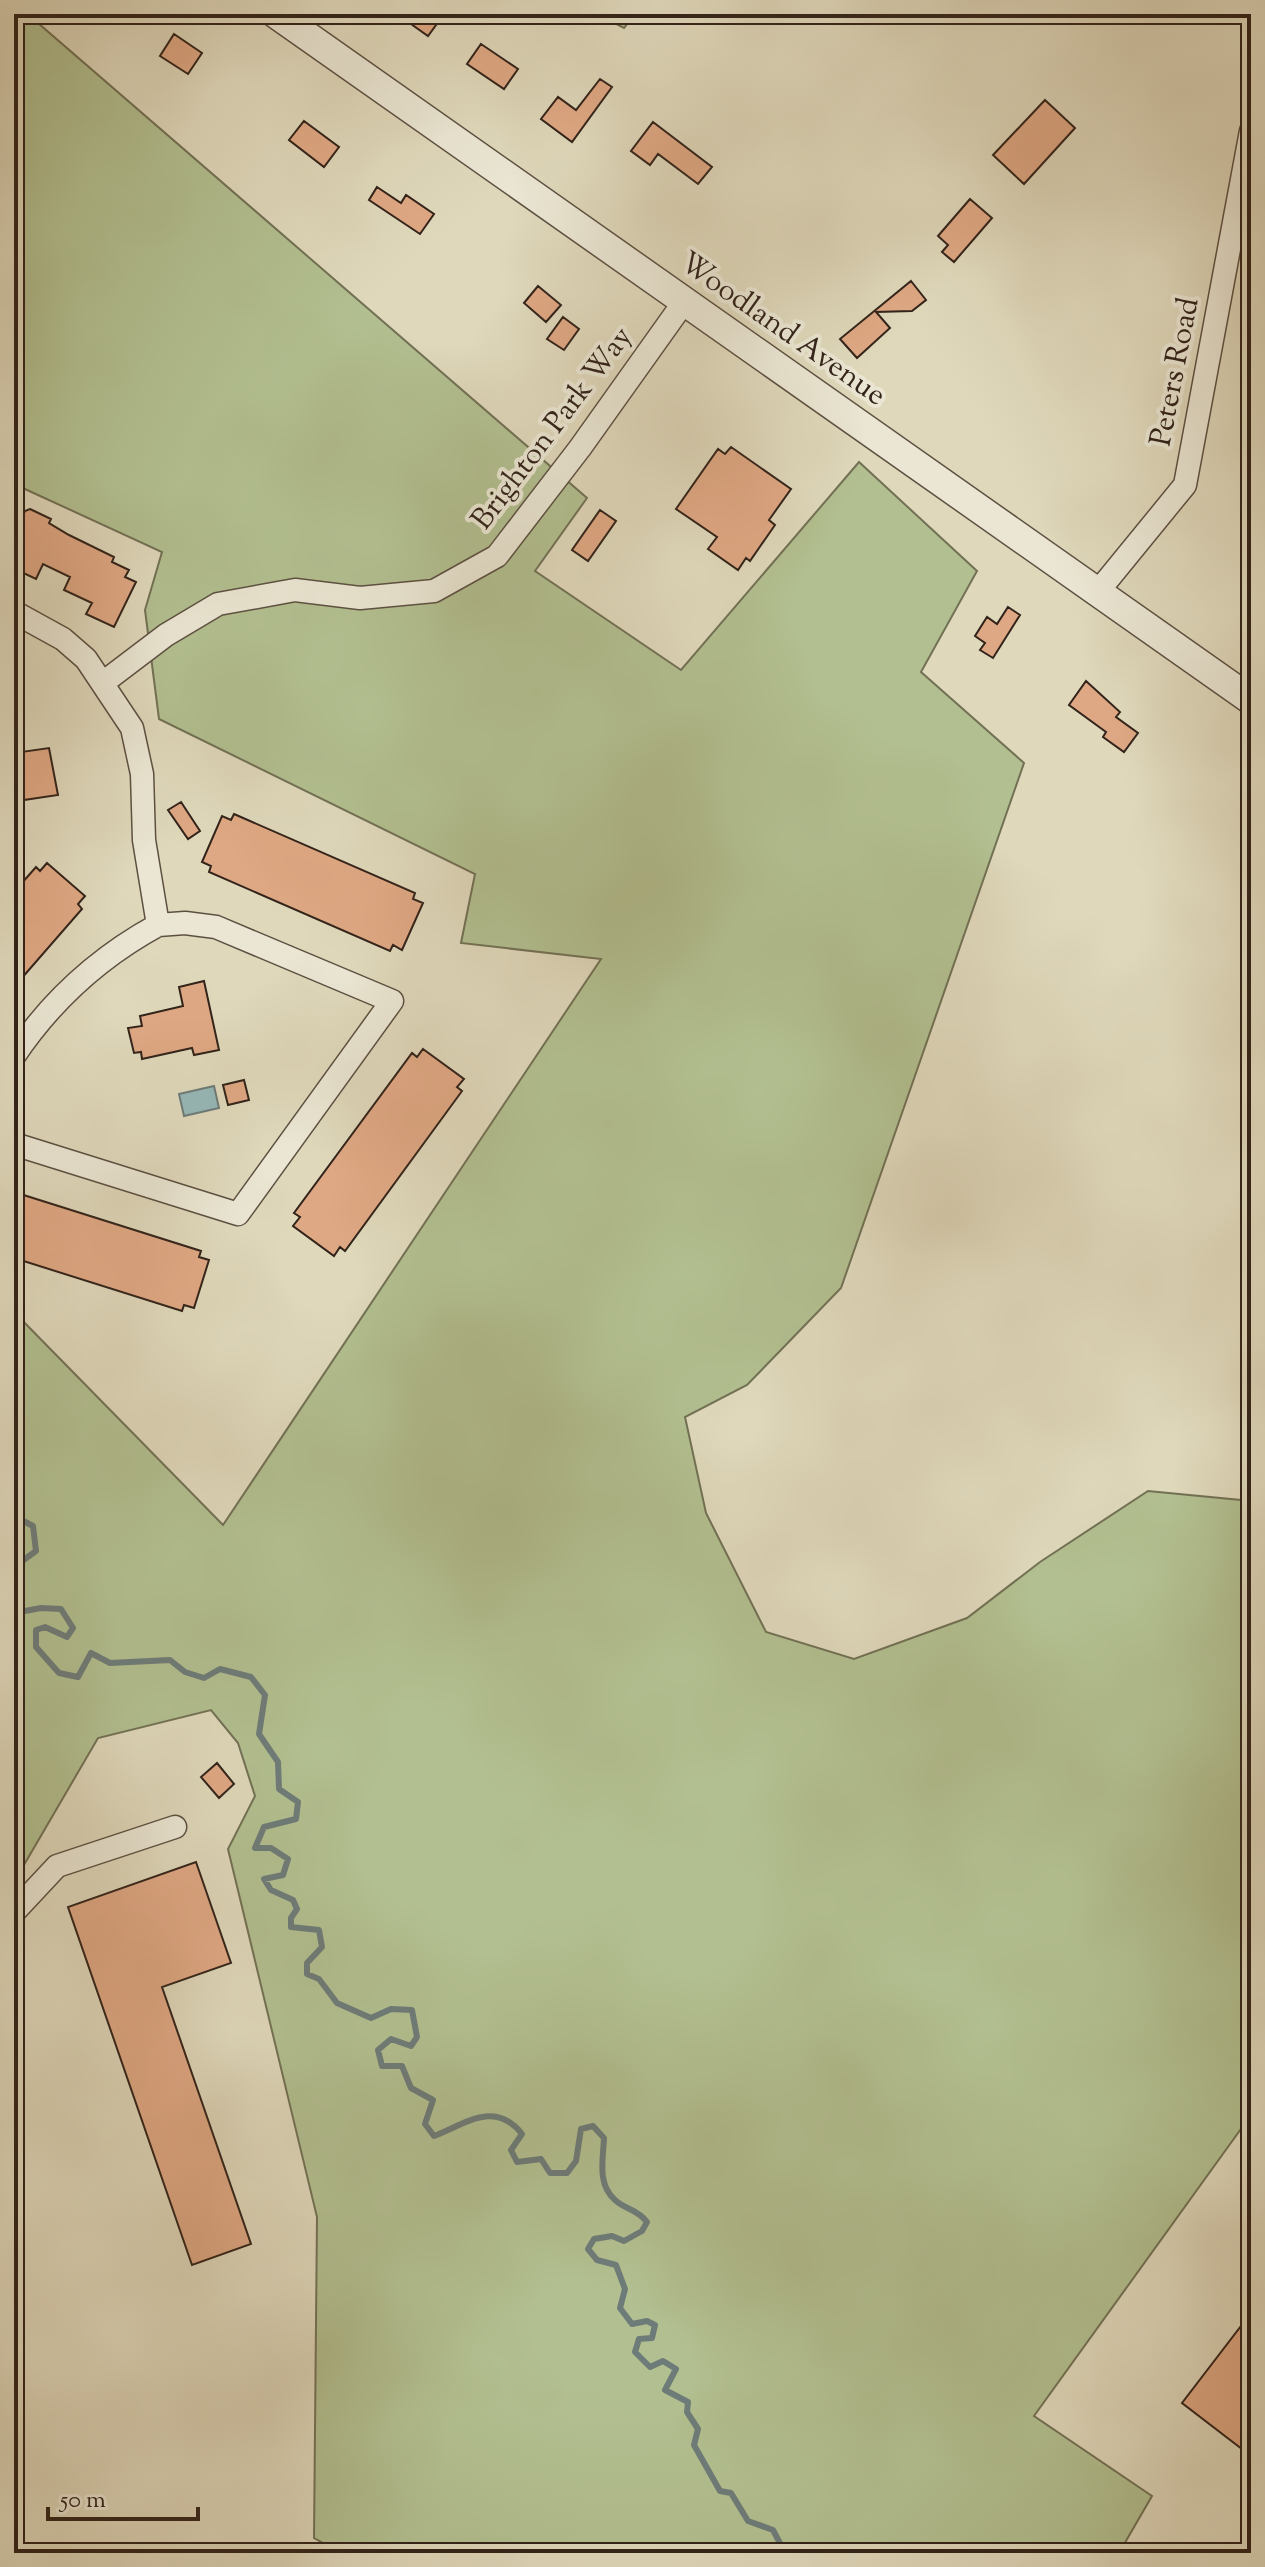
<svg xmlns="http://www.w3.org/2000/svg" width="1265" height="2567" font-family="'Sorts Mill Goudy',serif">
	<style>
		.green { fill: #b2bf90; stroke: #727155; stroke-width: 2 }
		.water { fill: #96b8b8; stroke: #6e7c79; stroke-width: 2 }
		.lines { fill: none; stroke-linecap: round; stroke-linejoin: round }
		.stream { stroke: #6e7c79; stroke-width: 6 }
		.building { fill: #dfa884; stroke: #32231a; stroke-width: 2 }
		.service-casing { stroke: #5d5042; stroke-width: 14 }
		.minor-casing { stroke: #5d5042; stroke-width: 25 }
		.tertiary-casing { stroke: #5d5042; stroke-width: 31 }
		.service { stroke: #eae6d3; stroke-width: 11 }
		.minor { stroke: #eae6d3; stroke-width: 22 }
		.tertiary { stroke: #eae6d3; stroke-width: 28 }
		.labels { text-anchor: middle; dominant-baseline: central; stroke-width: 8; stroke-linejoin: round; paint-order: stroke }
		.street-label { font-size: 30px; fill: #32231a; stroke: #eae6d3 }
	</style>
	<rect width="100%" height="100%" fill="#dfd8bb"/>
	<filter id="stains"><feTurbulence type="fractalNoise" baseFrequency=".0025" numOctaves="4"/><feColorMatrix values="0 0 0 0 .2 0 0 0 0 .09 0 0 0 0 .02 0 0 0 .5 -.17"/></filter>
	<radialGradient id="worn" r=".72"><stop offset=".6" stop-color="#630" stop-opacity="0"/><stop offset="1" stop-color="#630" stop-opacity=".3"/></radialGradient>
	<path class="green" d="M14,14L31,17L587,498L535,571L681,670L859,462L977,571L921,672L1024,763L841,1288L747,1385L685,1417L706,1513L766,1632L854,1659L967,1618L1040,1562L1148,1491L1251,1501V2115L1034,2416L1152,2496L1119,2553H341L314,2538L317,2217L228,1849L255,1796L238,1743L211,1710L98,1738L14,1882V1312L223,1525L601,959L461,943L475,874L159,719L145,610L162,552L14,484Z
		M597,14H635L624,28Z"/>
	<path class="water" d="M214,1086L219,1108L184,1116L179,1094Z"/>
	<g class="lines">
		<path class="stream" d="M14,1516L33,1526L36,1551L14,1567L20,1582L14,1595
			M14,1613L41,1608L61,1609L73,1628L67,1637L45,1627L36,1630V1647L59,1673L78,1677L91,1653L110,1663L170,1660L185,1672L204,1678L220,1669L251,1677L265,1695L259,1734L278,1762L279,1789L298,1802L296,1819L264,1827L255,1848H271L288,1859L283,1875L264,1879L271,1890L293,1900L297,1909L291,1918V1927L319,1930L322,1947L307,1963V1974L319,1979L337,2003L371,2018L391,2009L412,2010L417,2037L411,2046L391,2039L378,2050L382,2066H402L411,2088L433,2100L425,2124L434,2136C467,2123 495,2100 522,2134L511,2150L517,2162L541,2159L550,2173H567L576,2161L581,2129L593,2126L604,2138C603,2160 597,2184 615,2200C626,2210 637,2209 647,2222L642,2231L624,2241L612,2236L594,2239L588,2249L597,2260L616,2265L625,2289L620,2308L632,2324L647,2321L655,2325L652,2338L639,2339L635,2352L650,2367L663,2361L676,2369L665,2390L688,2402L687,2412L698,2429L694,2445L720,2491L731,2493L748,2521L773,2530L782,2547L801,2553"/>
	</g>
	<path class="building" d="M397,14H444L428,36Z
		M174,34L202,53L188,74L160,56Z
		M481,44L518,69L504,89L467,64Z
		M600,79L612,87L572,142L541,119L558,97L576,110Z
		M1045,100L1075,128L1024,184L993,155Z
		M304,121L339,147L324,167L289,140Z
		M653,122L712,167L698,184L658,154L650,165L631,151Z
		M377,187L401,203L406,195L434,214L420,234L369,200Z
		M970,199L992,218L954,262L942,252L948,245L938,236Z
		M911,281L926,300L912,311L876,312L890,328L857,358L840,339Z
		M538,286L561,305L546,322L524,303Z
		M563,317L579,329L564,350L547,339Z
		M731,447L791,489L769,520L775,525L750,561L746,558L738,570L708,549L717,537L676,509L718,449L725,454Z
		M30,509L51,519L49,523L69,535L114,557L112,562L129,570L125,577L136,582L114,627L86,614L92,603L64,590L70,577L43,564L36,579L19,571L21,567L14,564V533L25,511Z
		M600,510L616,521L588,561L572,550Z
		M1008,607L1020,615L993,658L980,650L985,643L975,636L987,617L997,624Z
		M1086,681L1120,712L1116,717L1138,733L1124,752L1103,737L1106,732L1069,705Z
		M49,748L58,795L17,801L14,753Z
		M181,802L200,831L188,839L168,810Z
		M234,814L415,893L413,899L423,903L402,950L393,945L390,951L209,872L211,866L202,862L222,816L231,820Z
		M47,863L85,896L78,904L82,909L14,987V892L36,867L40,871Z
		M204,981L219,1050L194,1055L192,1048L142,1059L141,1052L134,1053L128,1028L142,1026L140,1016L183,1006L179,987Z
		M423,1049L464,1079L457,1087L462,1091L345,1251L340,1247L334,1256L293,1226L300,1217L294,1213L412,1053L417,1057Z
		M244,1080L249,1100L228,1105L223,1085Z
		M14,1192L201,1251L199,1257L209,1260L194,1308L184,1305L182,1311L14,1258Z
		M217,1763L234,1784L219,1798L201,1777Z
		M196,1862L231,1963L162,1987L251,2244L192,2265L68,1907Z
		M1251,2313V2456L1182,2403Z"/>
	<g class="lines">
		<g class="service-casing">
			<path id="service" d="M28,2553L29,2551"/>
		</g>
		<g class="minor-casing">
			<path id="minor" d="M1096,594L1185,485L1251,131
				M14,612L63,639L86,659L132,728L142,774L144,840L158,925C101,956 51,1001 14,1056
				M104,682L166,635L218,604L295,590L360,598L434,591L497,556L580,448L684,302
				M14,1144L238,1214L392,1001L216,927L185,923L158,925
				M14,1912L57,1866L175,1827"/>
		</g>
		<g class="tertiary-casing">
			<path id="tertiary" d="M276,14L1251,700"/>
		</g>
		<use href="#service" class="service"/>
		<use href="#minor" class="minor"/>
		<use href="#tertiary" class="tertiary"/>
	</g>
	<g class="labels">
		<g class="street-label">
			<text transform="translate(782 330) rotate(35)">Woodland Avenue</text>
			<text transform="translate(1176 372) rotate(-79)">Peters Road</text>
			<text transform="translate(553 429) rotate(-53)">Brighton Park Way</text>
		</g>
	</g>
	<rect width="1265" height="2567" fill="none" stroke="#dfd8bb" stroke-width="48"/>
	<rect x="16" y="16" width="1233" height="2535" fill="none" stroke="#32231a" stroke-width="4"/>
	<rect x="24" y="24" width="1217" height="2519" fill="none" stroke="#32231a" stroke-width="2"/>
	<path d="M48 2507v12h150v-12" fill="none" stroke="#32231a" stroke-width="4"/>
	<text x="60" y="2507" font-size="24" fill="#32231a" stroke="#eae6d3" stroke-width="6" paint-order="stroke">50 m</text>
	<rect width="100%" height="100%" filter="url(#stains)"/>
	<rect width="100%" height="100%" fill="url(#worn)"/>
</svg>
